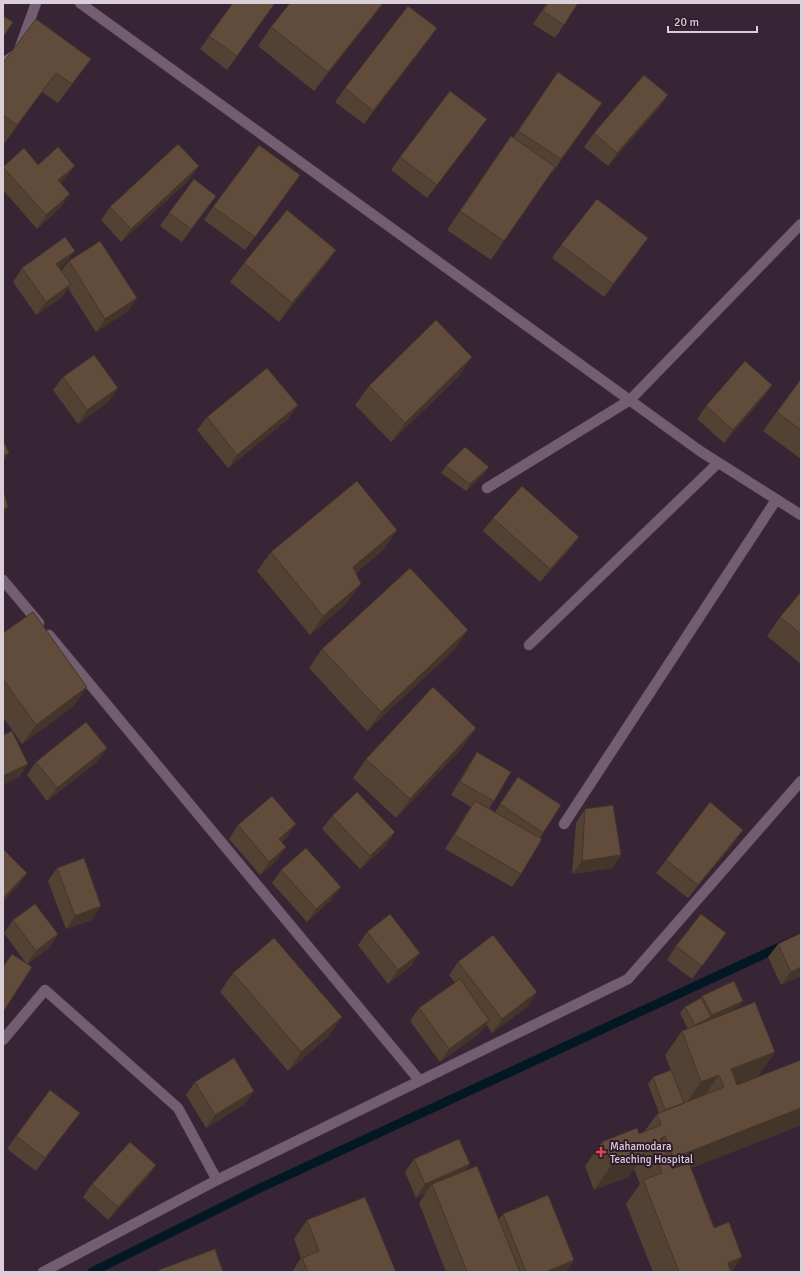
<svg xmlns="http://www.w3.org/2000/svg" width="804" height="1275" font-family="Signika,sans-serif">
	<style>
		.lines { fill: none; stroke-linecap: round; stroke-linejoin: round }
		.stream { stroke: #021923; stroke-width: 9 }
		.minor-casing { stroke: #534452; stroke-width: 11 }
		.minor { stroke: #735e71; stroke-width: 10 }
		.wall { fill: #534134 }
		.shaded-wall { fill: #44352a }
		.building { fill: #614c3c; stroke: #44352a }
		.health-dot { fill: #e0444e; stroke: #2d1b2b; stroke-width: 1.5 }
		.labels { text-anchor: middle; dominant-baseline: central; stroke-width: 4; stroke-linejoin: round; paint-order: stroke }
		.poi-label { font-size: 11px; fill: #daced9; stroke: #2d1b2b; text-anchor: start }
	</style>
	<rect width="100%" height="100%" fill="#372535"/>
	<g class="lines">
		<path class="stream" d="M92,1272L258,1189L801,937"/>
		<g class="minor-casing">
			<path id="minor" d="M80,3L700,451L801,515
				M3,63L18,53L36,3
				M487,488L630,400L801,224
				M3,580L39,623
				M49,635L420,1081
				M529,645L718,463
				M564,824L776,500
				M3,1040L45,990L178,1108L217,1180
				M43,1272L217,1180L628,979L801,781"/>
		</g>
		<use href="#minor" class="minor"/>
	</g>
	<path class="wall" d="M233,3H275L227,70L200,49Z
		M290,3H384L314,91L258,46L271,27Z
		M547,3H578L555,38L533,24Z
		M437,28L427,42L364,124L335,102L345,88Z
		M91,59L58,103L42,92L4,144L3,143V63Z
		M548,86L602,103L552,173L551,172L491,260L447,230L511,136L513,138Z
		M659,108L608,166L584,147L594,133Z
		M477,133L427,198L391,170L400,157Z
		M24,148L38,165L65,179L61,183V207L37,229L3,190V167Z
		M199,166L189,180L121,242L101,220L110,207Z
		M291,188L245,250L204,220L213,207Z
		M207,209L182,242L160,226L169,213Z
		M561,245L639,251L604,297L552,258Z
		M336,250L322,269L279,322L230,282L244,263Z
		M69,261L128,311L96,332L68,288L61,298L36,315L13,282L22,268L65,264L60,268L61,271Z
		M459,376L391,442L355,405L369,386Z
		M63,377L118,388L108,402L78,424L53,390Z
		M801,379V459L763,431Z
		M772,385L763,398L724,443L697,419L706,406Z
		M298,405L288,419L228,468L197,430L207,417Z
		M446,466L484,474L466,491L441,473Z
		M493,518L569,550L540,582L483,531Z
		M397,530L384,549L356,573L347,603L310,635L257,571L271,552Z
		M801,592V664L767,636L780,617Z
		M3,633L74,706L22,744L3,717Z
		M322,649H455L367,731L309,668Z
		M463,747L396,818L353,778L366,759Z
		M477,752L494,801L489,808L495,812L518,777L543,833L540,838L521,874L512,887L445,849L466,814L471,807L451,795L468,766Z
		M36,762H97L47,801L27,775Z
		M585,809L621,855L612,868L572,874L576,823Z
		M332,816L386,846L360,869L322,829Z
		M238,825L287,837L282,842L277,860L260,875L229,839Z
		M733,844L688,898L656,873L666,860Z
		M57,868L92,920L66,929L48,881Z
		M281,870L331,900L307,922L272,883Z
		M13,920L58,934L49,948L27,964L3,1012V966L12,954L26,963L4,933Z
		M367,932L411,966L388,984L358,945Z
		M726,933L692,979L667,960L676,946Z
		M801,933V976L781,985L768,957L778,944Z
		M458,962L528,1006L492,1033L486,1024L480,1033L440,1062L410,1021L419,1008L455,983L449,975Z
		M233,973L329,1036L288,1071L220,992Z
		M702,996L738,1007L716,1017L775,1052L758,1076L737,1084V1085L801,1060V1125L691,1168L732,1272H653L626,1204L640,1184L634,1169L629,1177L594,1190L585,1166L602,1142L639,1134L644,1132L657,1114L659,1113L648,1084L653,1077L671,1070L665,1055L682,1031L688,1029L680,1013L685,1007L701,998Z
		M195,1082L245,1104L206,1128L186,1095Z
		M70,1126L36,1171L7,1149L16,1136Z
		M414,1159L466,1170L499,1219L503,1214L574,1260L566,1272H446L419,1203L426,1193L416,1198L405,1172Z
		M156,1165L146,1179L108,1220L83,1197L92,1184Z
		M307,1220L396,1272H292L301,1258L294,1239Z"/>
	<path class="shaded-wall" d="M383,3H384L314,91L328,72Z
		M437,28L427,42L364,124L373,111Z
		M91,59L77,78L58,103L72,84Z
		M56,73L42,92L4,144L17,125Z
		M668,95L659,108L608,166L617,153Z
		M487,119L477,133L427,198L437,185Z
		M75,166L65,179L49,193L58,180Z
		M199,166L189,180L121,242L131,229Z
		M70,194L61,207L37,229L46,215Z
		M216,196L207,209L182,242L191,229Z
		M648,238L639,251L604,297L613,284Z
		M336,250L322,269L279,322L292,303Z
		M75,251L65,264L47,277L56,264Z
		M71,284L61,298L36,315L46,302Z
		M137,298L128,311L96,332L105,319Z
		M472,357L459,376L391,442L405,423Z
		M772,385L763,398L724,443L733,430Z
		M118,388L108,402L78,424L87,410Z
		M298,405L288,419L228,468L237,455Z
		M9,453L3,462V456Z
		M489,467L484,474L466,491L470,484Z
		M8,507L3,514V509Z
		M397,530L384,549L340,586L353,567Z
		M579,537L569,550L540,582L550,569Z
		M361,584L347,603L310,635L323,616Z
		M468,630L455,649L367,731L381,712Z
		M87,687L74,706L22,744L36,725Z
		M476,728L463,747L396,818L410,799Z
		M107,748L97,762L47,801L57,788Z
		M28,764L19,777L3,785V776Z
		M296,824L287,837L270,852L279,839Z
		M743,830L733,844L688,898L698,885Z
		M395,832L386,846L360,869L370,856Z
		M286,847L277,860L260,875L269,862Z
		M621,855L612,868L572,874L582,861Z
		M27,873L18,886L3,902V898Z
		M341,887L331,900L307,922L316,909Z
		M101,906L92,920L66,929L75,916Z
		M726,933L717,947L692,979L702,966Z
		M58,934L49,948L27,964L36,951Z
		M420,953L411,966L388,984L398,970Z
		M801,967V976L781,985L791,972Z
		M537,992L528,1006L492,1033L502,1019Z
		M743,1001L738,1007L708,1021L707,1024L695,1025L710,1018L712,1015Z
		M342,1017L329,1036L288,1071L301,1052Z
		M489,1020L480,1033L440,1062L449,1049Z
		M775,1052L758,1076L722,1090L724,1087L731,1069Z
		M719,1075L702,1099L684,1106L701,1082Z
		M254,1091L245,1104L206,1128L215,1115Z
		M801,1108V1125L656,1182L673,1158Z
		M80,1113L70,1126L36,1171L45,1158Z
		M665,1136L654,1152L660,1139Z
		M650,1142L642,1154L645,1153L629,1177L594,1190L611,1166L643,1145Z
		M470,1164L461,1177L432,1184L426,1193L416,1198L425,1184Z
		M156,1165L146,1179L108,1220L118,1207Z
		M742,1257L732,1272L728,1263Z
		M574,1260L566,1272H546Z"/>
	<path class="building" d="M233,3H275L237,56L209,36Z
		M290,3H383L328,72L271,27Z
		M548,3H578L564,25L543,11Z
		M408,6L437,28L373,111L345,88Z
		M3,16L13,22L3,37Z
		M36,19L91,59L72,84L56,73L17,125L3,115V63Z
		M558,72L602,103L561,159L518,131Z
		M644,75L668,95L617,153L594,133Z
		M450,91L487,119L437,185L400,157Z
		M511,136L555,167L504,241L460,211Z
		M178,144L199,166L131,229L110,207Z
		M259,145L300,175L255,237L213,207Z
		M58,147L75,166L58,180L70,194L46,215L3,167L24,148L38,165Z
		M194,179L216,196L191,229L169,213Z
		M597,199L648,238L613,284L561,245Z
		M287,210L336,250L292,303L244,263Z
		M65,237L75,251L56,264L71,284L46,302L22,268Z
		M100,241L137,298L105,319L69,261Z
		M436,320L472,357L405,423L369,386Z
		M94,355L118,388L87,410L63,377Z
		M745,361L772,385L733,430L706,406Z
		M267,368L298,405L237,455L207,417Z
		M801,379V430L777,412Z
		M3,440L9,453L3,456Z
		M465,447L489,467L470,484L446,466Z
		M357,481L397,530L353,567L361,584L323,616L271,552Z
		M522,486L579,537L550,569L493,518Z
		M3,490L8,507L3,509Z
		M410,568L468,630L381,712L322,649Z
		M801,592V634L780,617Z
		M33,612L87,687L36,725L3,679V633Z
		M433,687L476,728L410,799L366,759Z
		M86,722L107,748L57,788L36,762Z
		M12,731L28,764L3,776V735Z
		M477,752L511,772L494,801L460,782Z
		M518,777L561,805L543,833L500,804Z
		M357,792L395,832L370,856L332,816Z
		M272,796L296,824L279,839L286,847L269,862L238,825Z
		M475,801L542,839L521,874L454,835Z
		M710,802L743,830L698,885L666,860Z
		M613,805L621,855L582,861L585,809Z
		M306,848L341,887L316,909L281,870Z
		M3,849L27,873L3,898Z
		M84,858L101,906L75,916L57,868Z
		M35,904L58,934L36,951L13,920Z
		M390,914L420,953L398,970L367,932Z
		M701,914L726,933L702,966L676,946Z
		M801,933V967L791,972L778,944Z
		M493,935L537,992L502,1019L458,962Z
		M274,938L342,1017L301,1052L233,973Z
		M12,954L32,967L3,1012V967Z
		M460,979L489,1020L449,1049L419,1008Z
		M734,981L743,1001L712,1015L702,996Z
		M701,998L711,1017L695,1025L685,1007Z
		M755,1002L775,1052L731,1069L737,1085L801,1060V1108L673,1158L665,1136L660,1139L672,1169L689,1163L714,1228L729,1222L742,1257L728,1263L731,1272H679L643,1180L662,1173L650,1142L643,1145L645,1153L611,1166L602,1142L637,1128L639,1134L661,1125L657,1114L724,1087L719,1075L701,1082L682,1031Z
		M234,1058L254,1091L215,1115L195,1082Z
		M671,1070L684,1103L665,1110L653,1077Z
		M50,1090L80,1113L45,1158L16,1136Z
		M459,1139L470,1164L425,1184L414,1159Z
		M130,1142L156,1165L118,1207L92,1184Z
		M477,1166L520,1272H467L432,1184Z
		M548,1195L574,1260L546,1272H526L503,1214Z
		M365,1197L396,1272H308L302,1258L319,1251L307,1220Z
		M215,1249L223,1272H159V1270Z"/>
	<path class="health-dot" d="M599 1146h4v4h4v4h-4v4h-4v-4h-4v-4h4z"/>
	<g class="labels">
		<g class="poi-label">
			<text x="610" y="1146">Mahamodara<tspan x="610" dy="13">Teaching Hospital</tspan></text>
		</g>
	</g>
	<rect width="804" height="1275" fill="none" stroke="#daced9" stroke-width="8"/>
	<path d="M668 26v6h89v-6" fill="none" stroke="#daced9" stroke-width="2"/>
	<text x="674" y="26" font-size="12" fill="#daced9" stroke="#2d1b2b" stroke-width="3" paint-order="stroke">20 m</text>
</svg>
